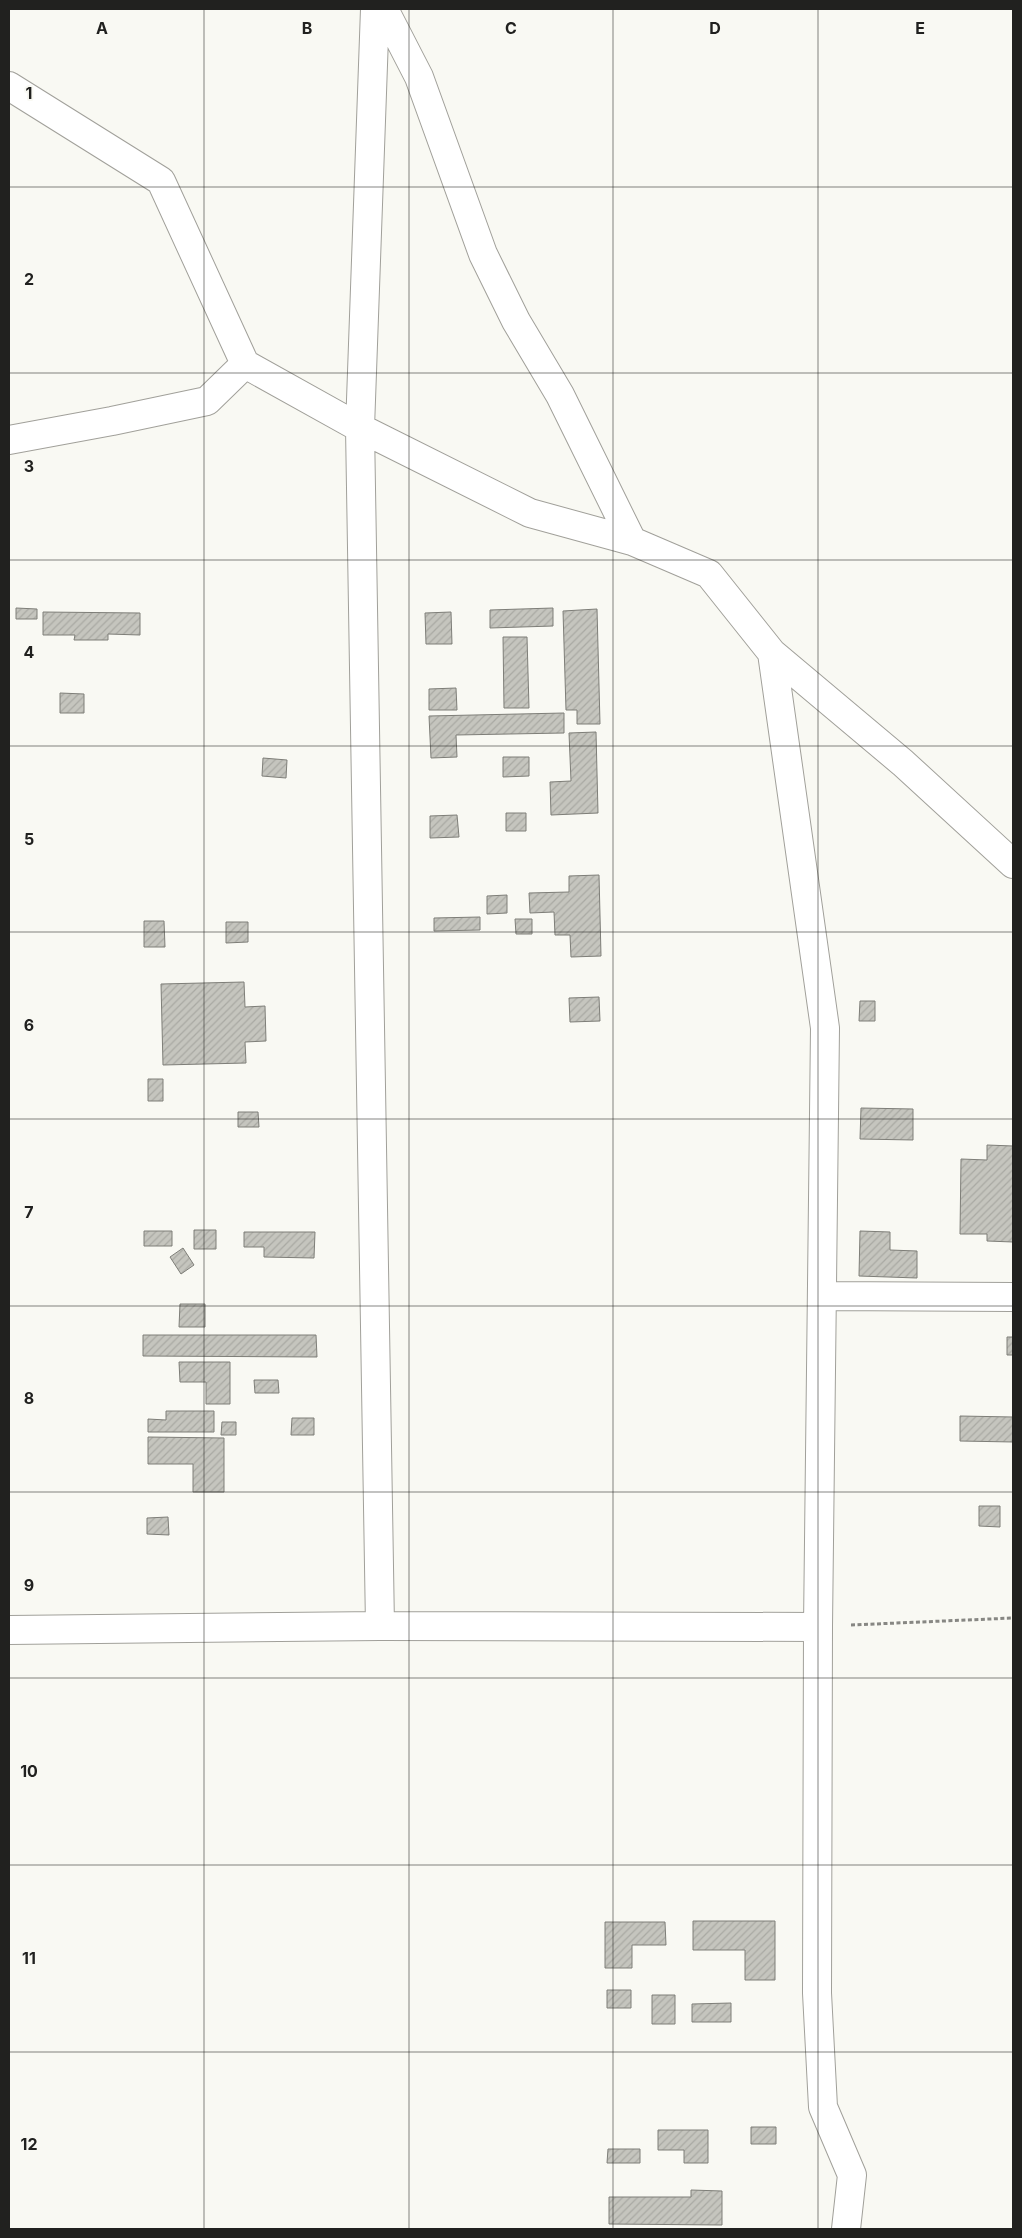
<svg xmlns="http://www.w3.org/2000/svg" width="1022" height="2238" font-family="Inter,sans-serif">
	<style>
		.building { fill: url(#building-hatch); stroke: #7e7e78 }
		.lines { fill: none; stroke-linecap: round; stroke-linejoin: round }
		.street-casing { stroke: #a1a09a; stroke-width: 30 }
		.path { stroke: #878783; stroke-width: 3; stroke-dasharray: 4 2.5; stroke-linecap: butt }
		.street { stroke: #fff; stroke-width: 28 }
		.grid { fill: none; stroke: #21211f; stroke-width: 1; stroke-opacity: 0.55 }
		.grid-label { font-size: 16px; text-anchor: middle; font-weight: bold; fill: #21211f; stroke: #f9f9f3; stroke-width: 4; stroke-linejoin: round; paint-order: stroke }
	</style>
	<defs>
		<pattern id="building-hatch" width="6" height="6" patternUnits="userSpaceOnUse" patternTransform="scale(1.25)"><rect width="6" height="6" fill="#c5c5be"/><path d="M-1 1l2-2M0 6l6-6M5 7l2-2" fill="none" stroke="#a9a9a3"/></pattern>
	</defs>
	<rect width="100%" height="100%" fill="#f9f9f3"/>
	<path class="building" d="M16,608L37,609V619H16Z
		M553,608V626L490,628V610Z
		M597,609L600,724H577V710H566L563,611Z
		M43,612L140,613V635L108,634V640H74L75,635H43Z
		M451,612L452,644H426L425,613Z
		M503,637H527L529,708H504Z
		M456,688L457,710H429V689Z
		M60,693L84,694V713H60Z
		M564,713V733L456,735L457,757L431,758L429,716Z
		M596,732L598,813L551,815L550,782L571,781L569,733Z
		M503,757H529V776L503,777Z
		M263,758L287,760L286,778L262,776Z
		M506,813H526V831H506Z
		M457,815L459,837L430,838V816Z
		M599,875L601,956L571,957L570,935H555L554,912L530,913L529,893L569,892V876Z
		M507,895V913L487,914V896Z
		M480,917V930L434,931V918Z
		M515,919H532V934H516Z
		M144,921H164L165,947H144Z
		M226,922H248V942L226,943Z
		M244,982L245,1007L265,1006L266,1041L245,1042L246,1063L163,1065L161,984Z
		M599,997L600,1021L570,1022L569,998Z
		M860,1001H875V1021H859Z
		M148,1079H163V1101H148Z
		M861,1108L913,1109V1140L860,1139Z
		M238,1112H258L259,1127H238Z
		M987,1145L1013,1146V1242L987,1241V1234H960L961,1159L987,1160Z
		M194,1230H216V1249H194Z
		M144,1231H172V1246H144Z
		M860,1231L890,1232V1250L917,1251V1278L859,1276Z
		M244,1232H315L314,1258L264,1257V1247H244Z
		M183,1248L194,1265L181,1274L170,1257Z
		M180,1304H205V1327H179Z
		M143,1335H316L317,1357L143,1356Z
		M1007,1337H1013V1355H1007Z
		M179,1362H230V1404H206V1382H180Z
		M254,1380H278L279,1393H255Z
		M166,1411H214V1432H148V1419L166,1420Z
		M960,1416L1013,1417V1442L960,1441Z
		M292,1418H314V1435H291Z
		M222,1422H236V1435H221Z
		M148,1437L224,1438V1492H193V1464H148Z
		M979,1506H1000V1527L979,1526Z
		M168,1517L169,1535L147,1534V1518Z
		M693,1921H775V1980H745V1950H693Z
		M605,1922H665L666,1945H632V1968H605Z
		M607,1990H631V2008H607Z
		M652,1995H675V2024H652Z
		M731,2003V2022H692V2004Z
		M751,2127H776V2144H751Z
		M658,2130H708V2163H684V2150H658Z
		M608,2149H640V2163H607Z
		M691,2190L722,2191V2225L609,2224V2197H691Z"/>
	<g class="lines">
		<g class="street-casing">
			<path id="street" d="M375,9L360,428L380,1626
				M384,9L419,77L483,254L516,321L560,395L632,541
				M9,86L161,181L245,364L360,428L530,513L632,541L709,574L772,653L903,763L1013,864
				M9,440L112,421L207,401L245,364
				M772,653L825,1028L818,1627L817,1993L823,2107L852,2175L846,2229
				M822,1296L1013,1297
				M9,1630L380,1626L818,1627"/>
		</g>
		<path class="path" d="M851,1625L1013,1618"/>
		<use href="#street" class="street"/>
	</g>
	<path class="grid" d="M204,9V2229M409,9V2229M613,9V2229M818,9V2229M9,187H1013M9,373H1013M9,560H1013M9,746H1013M9,932H1013M9,1119H1013M9,1306H1013M9,1492H1013M9,1678H1013M9,1865H1013M9,2052H1013"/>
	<g class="grid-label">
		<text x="102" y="34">A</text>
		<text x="307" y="34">B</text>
		<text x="511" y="34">C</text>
		<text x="715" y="34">D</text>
		<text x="920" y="34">E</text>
		<text x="29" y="99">1</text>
		<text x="29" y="285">2</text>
		<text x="29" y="472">3</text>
		<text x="29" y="658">4</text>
		<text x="29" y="845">5</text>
		<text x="29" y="1031">6</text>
		<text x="29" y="1218">7</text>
		<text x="29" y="1404">8</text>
		<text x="29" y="1591">9</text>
		<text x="29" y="1777">10</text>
		<text x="29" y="1964">11</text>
		<text x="29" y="2150">12</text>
	</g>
	<rect width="1022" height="2238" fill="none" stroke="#21211f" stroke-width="20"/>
</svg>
